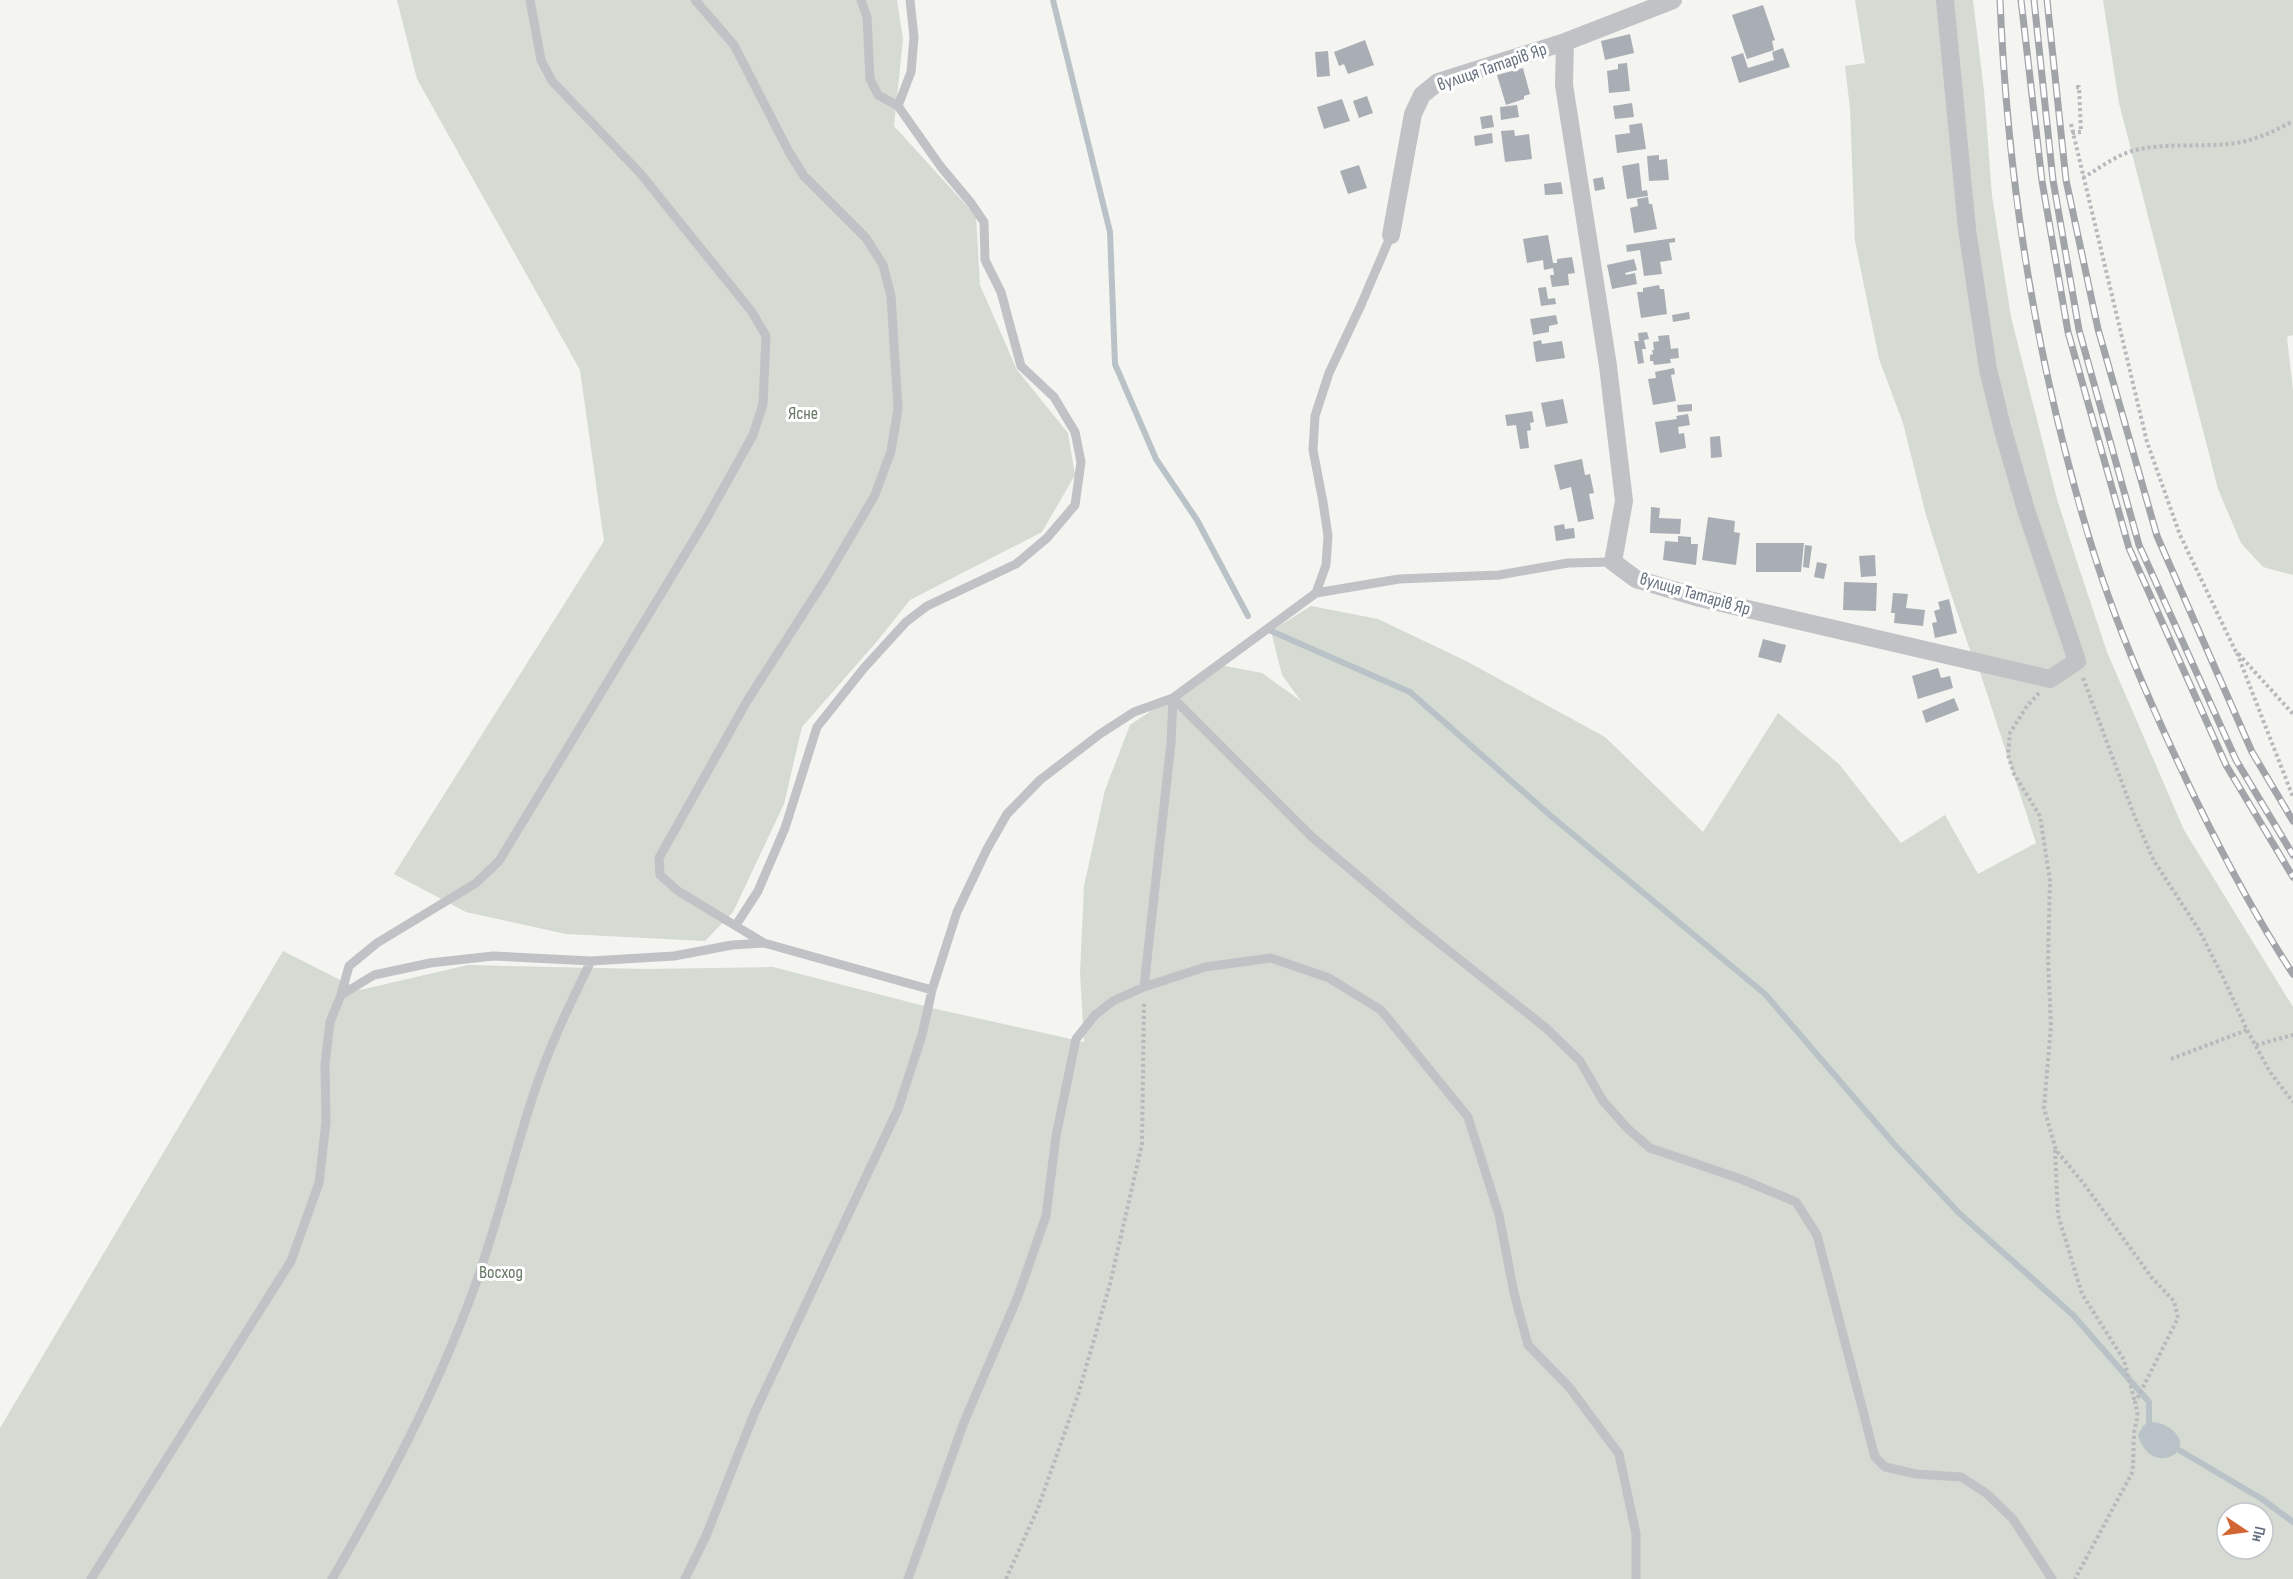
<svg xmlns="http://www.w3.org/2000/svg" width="2293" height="1579" font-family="'Sofia Sans Condensed',sans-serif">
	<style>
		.green { fill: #d5dad2; fill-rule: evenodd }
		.water { fill: #b9c2c7 }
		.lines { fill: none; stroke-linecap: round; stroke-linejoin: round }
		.stream { stroke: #b9c2c7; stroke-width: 6 }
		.building { fill: #a9aeb4 }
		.path { stroke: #b7b9bc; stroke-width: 4; stroke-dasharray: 3 3; stroke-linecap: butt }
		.service { stroke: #c0c2c6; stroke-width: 9 }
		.minor { stroke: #c0c2c6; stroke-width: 18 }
		.rail-casing { stroke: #a1a5aa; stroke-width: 7 }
		.rail { stroke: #fff; stroke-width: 4.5; stroke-dasharray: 14; stroke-linecap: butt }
		.labels { text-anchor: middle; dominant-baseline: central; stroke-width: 6; stroke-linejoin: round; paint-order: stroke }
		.street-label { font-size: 18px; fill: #66717f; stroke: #fff }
		.park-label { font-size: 18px; fill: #667764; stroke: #fff }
	</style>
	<rect width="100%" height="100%" fill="#f4f4f1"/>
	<path class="green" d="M397,0H897L903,39L894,126L976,216L980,285L1017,370L1068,433L1075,475L1042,532L910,600L878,640L802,727L784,804L733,912L705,941L566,934L466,912L394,874L604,541L580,370L417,79Z
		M1855,0H1973L1984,91L1992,196L2011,317L2057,499L2079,568L2107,652L2184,830L2293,1007V1579H0V1428L283,951L360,990L468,965L645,969L773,967L936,1009L1084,1042L1080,973L1084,886L1105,790L1130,725L1220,665L1262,673L1301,701L1282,675L1271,631L1311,606L1378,619L1466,661L1605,737L1703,832L1778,713L1839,764L1901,843L1945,815L1978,874L2036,843L1979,669L1972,656L1950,591L1926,515L1903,423L1879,359L1855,241L1850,109L1845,66L1865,63ZM2227,1513H2263V1549H2227Z
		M2103,0H2293V335L2287,337L2293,391V575L2263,567L2241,543L2218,489L2119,103Z"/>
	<path class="water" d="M2149,1422C2158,1422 2164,1424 2171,1429C2200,1451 2151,1479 2138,1435L2143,1426Z"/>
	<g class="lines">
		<path class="stream" d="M1053,0L1110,232L1115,364L1156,459L1197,520L1248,616
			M1271,631L1410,692L1551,816L1765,994L1894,1144L1960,1214L2073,1315L2149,1402V1422
			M2179,1450L2262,1499L2293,1522"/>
	</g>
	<path class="building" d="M1763,5L1775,40L1772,41L1774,50L1747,59L1732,15Z
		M1630,34L1634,53L1605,60L1601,41Z
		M1365,40L1374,65L1348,74L1344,64L1339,66L1334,52Z
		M1783,48L1790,67L1739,83L1731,57L1743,53L1748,68L1774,60L1772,52Z
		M1328,51L1330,76L1317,77L1315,52Z
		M1627,63L1630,91L1609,93L1607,71L1618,69V64Z
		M1523,68L1530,94L1524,96V99L1506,105L1497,75Z
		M1367,96L1373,113L1359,118L1353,101Z
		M1342,99L1350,121L1324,129L1317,107Z
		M1632,103L1634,117L1615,119L1613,106Z
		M1517,105L1519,117L1501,120L1500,107Z
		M1492,115L1494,127L1482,129L1480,117Z
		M1642,123L1646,149L1617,153L1615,135L1630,133L1629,125Z
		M1514,130L1515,136L1529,134L1532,159L1505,162L1501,131Z
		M1492,133L1493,143L1475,146L1474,136Z
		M1659,155V160L1667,159L1669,180L1649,181L1647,156Z
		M1639,163L1642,191L1647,190L1648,196L1627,199L1622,166Z
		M1359,165L1367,188L1348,194L1340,171Z
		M1603,177L1605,189L1595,191L1593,179Z
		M1561,182L1563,194L1545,195L1544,184Z
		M1648,197L1649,204H1652L1657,229L1634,233L1630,208L1638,206L1637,199Z
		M1548,235L1553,263H1557V259L1572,257L1575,273L1568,274L1569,285L1552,287L1550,275H1554L1553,268L1544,270L1543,260L1527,263L1523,239Z
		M1675,238V242L1669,243L1672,260L1660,262L1662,274L1644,276L1640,250L1627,252L1626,245Z
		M1634,259L1637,270L1625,273L1626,275L1635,273L1637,284L1612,289L1607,265Z
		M1659,285L1660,289H1664L1667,314L1641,318L1637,292H1643V288Z
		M1546,287L1548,299L1555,298L1556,304L1541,306L1538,288Z
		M1689,312L1690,319L1673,322L1672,315Z
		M1556,315L1558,324L1549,326V332L1533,335L1530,319Z
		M1647,332L1649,339L1644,340L1646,349H1642L1644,363L1638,364L1634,341H1639L1638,333Z
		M1669,335L1671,349L1678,348L1679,358L1670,359L1671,363L1654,365L1653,361H1650V355L1653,354L1652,350H1654L1653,342L1659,341L1658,336Z
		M1541,340L1542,344L1562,341L1565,358L1536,362L1533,342Z
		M1674,368L1675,374L1671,375L1676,401L1653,405L1648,379L1656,378L1655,372Z
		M1563,399L1568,423L1546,427L1541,403Z
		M1692,404V411L1678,412L1677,405Z
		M1532,411L1534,422L1530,423L1531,430L1527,431L1529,448L1520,449L1516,425L1507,426L1505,415Z
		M1688,414L1690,425L1678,427L1679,434L1684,433L1686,448L1660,453L1655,422L1677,419L1676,416Z
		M1720,436L1722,457L1711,458L1710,437Z
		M1582,459L1585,475L1590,474L1594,493L1589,494L1594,519L1578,522L1571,487L1560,490L1554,465Z
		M1651,507L1660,508L1659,518L1681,519L1680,534L1650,533Z
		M1708,517L1735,521L1734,532L1740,533L1736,565L1702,560Z
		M1564,524L1565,529L1574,528L1575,538L1556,541L1554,526Z
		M1678,536L1691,537V544H1698L1696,565L1663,560L1665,541L1678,542Z
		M1756,543H1804L1801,572H1756Z
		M1805,545L1812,546L1809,568L1803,567Z
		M1875,555L1876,576L1861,577L1859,556Z
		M1817,562L1827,564L1824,579L1814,577Z
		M1844,582L1877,583L1876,611L1843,610Z
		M1893,593L1908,594L1906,608L1925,610L1923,626L1894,623L1895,613H1891Z
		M1949,599L1957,633L1935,638L1932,623L1937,622L1934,611L1940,609L1938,602Z
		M1763,639L1786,645L1781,663L1758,657Z
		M1938,668L1941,678L1950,676L1953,688L1918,699L1912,676Z
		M1954,698L1959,710L1926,723L1922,711Z"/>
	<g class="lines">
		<path class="path" d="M2071,124L2147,442L2180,535L2235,650L2293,714
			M2072,133L2081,132L2079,87H2074
			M2083,178C2101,167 2119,153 2140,149C2175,142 2212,149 2246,141C2262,137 2279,129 2293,121
			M2237,653L2293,797
			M2083,678L2134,815L2154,861L2199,930L2223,977L2247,1030L2270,1072L2293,1102
			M2039,693L2027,706L2010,733L2008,755L2014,774L2040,816L2050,881L2048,960L2051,1026L2044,1108L2056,1150L2084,1184L2152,1278L2174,1301L2178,1318L2135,1403C2141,1419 2134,1422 2134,1437C2133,1449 2134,1461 2132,1473L2075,1579
			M2256,1045L2293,1035
			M2171,1059L2247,1030
			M2055,1150L2058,1215L2082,1294L2124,1360L2135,1402
			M1006,1579L1038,1508L1078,1395L1110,1284L1142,1144L1144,1001"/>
		<path class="service" d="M695,0L734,45L789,152L804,176L866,238L883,265L891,296L898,409L891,451L875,495L828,575L747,701L659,858L660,875L678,891L764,943
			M898,106L911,72L914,37L910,0
			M1316,593L1399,579L1499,575L1568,563L1613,562
			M1173,698L1312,837L1415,924L1546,1028L1580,1061L1603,1101L1628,1129L1650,1148L1741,1179L1796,1202L1817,1235L1875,1457L1885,1467L1916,1474L1961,1477L1986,1493L2013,1519L2052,1579
			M736,925L758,891L785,828L817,727L864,668L906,622L927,606L1016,564L1047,538L1075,505L1081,462L1075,432L1054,397L1021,366L1001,292L985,260L984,222L971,203L941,167L898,106L878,95L870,79L867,17L861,0
			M1144,987L1171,743L1173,698
			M341,995L349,966L377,943L476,883L499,861L704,523L753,435L763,404L766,336L752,312L640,173L552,81L541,60L530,0
			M91,1579L291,1261L319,1183L326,1122L325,1064L330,1022L341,995L374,975L430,963L493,956L591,961L674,956L732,945L764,943L932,990
			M332,1579C385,1488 435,1394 472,1294C496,1230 511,1164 532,1099C547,1051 569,1006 591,961
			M685,1579L706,1536L754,1414L898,1109L922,1035L932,990L957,912L987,849L1007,814L1040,780L1100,734L1134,712L1173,698L1316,593L1326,565L1328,536L1323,502L1313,450L1315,416L1329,373L1361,305L1391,235
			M908,1579L964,1422L1018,1296L1046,1216L1056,1136L1076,1039L1095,1015L1113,1001L1144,987L1205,967L1271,958L1329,978L1381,1010L1468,1117L1499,1215L1514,1293L1528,1345L1569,1387L1619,1454L1636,1534V1579"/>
		<path class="minor" d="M1565,42L1564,85L1608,366L1624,501L1613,562L1636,579L1700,598L2050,679L2077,661L2026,510L2002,427L1988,369L1967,229L1945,0
			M1391,235L1413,114L1422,95L1438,82L1565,42L1673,0"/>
		<g class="rail-casing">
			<path id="rail" d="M2000,0C2006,143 2023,275 2056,414C2071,476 2087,538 2109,598C2134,668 2165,736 2197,802C2226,861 2257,919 2293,974
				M2021,0L2042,181L2068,332L2129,548L2226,765L2293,877
				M2034,0L2053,180L2079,330L2139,545L2236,760L2293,855
				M2047,0L2066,180L2098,329L2157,536L2252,752L2293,821"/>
		</g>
		<use href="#rail" class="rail"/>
	</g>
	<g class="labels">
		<g class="street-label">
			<text transform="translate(1492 67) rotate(-19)">вулиця Татарів Яр</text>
			<text transform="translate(1695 594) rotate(16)">вулиця Татарів Яр</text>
		</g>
		<g class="park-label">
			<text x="803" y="413">Ясне</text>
			<text x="501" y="1272">Восход</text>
		</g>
	</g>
	<g transform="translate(2245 1531) rotate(103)"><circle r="28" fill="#ffffff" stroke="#c2c6cc" stroke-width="1.5"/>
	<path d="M0-4.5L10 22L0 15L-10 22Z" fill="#d26633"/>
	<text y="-9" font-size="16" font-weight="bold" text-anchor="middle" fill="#66717f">Пн</text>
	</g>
</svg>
